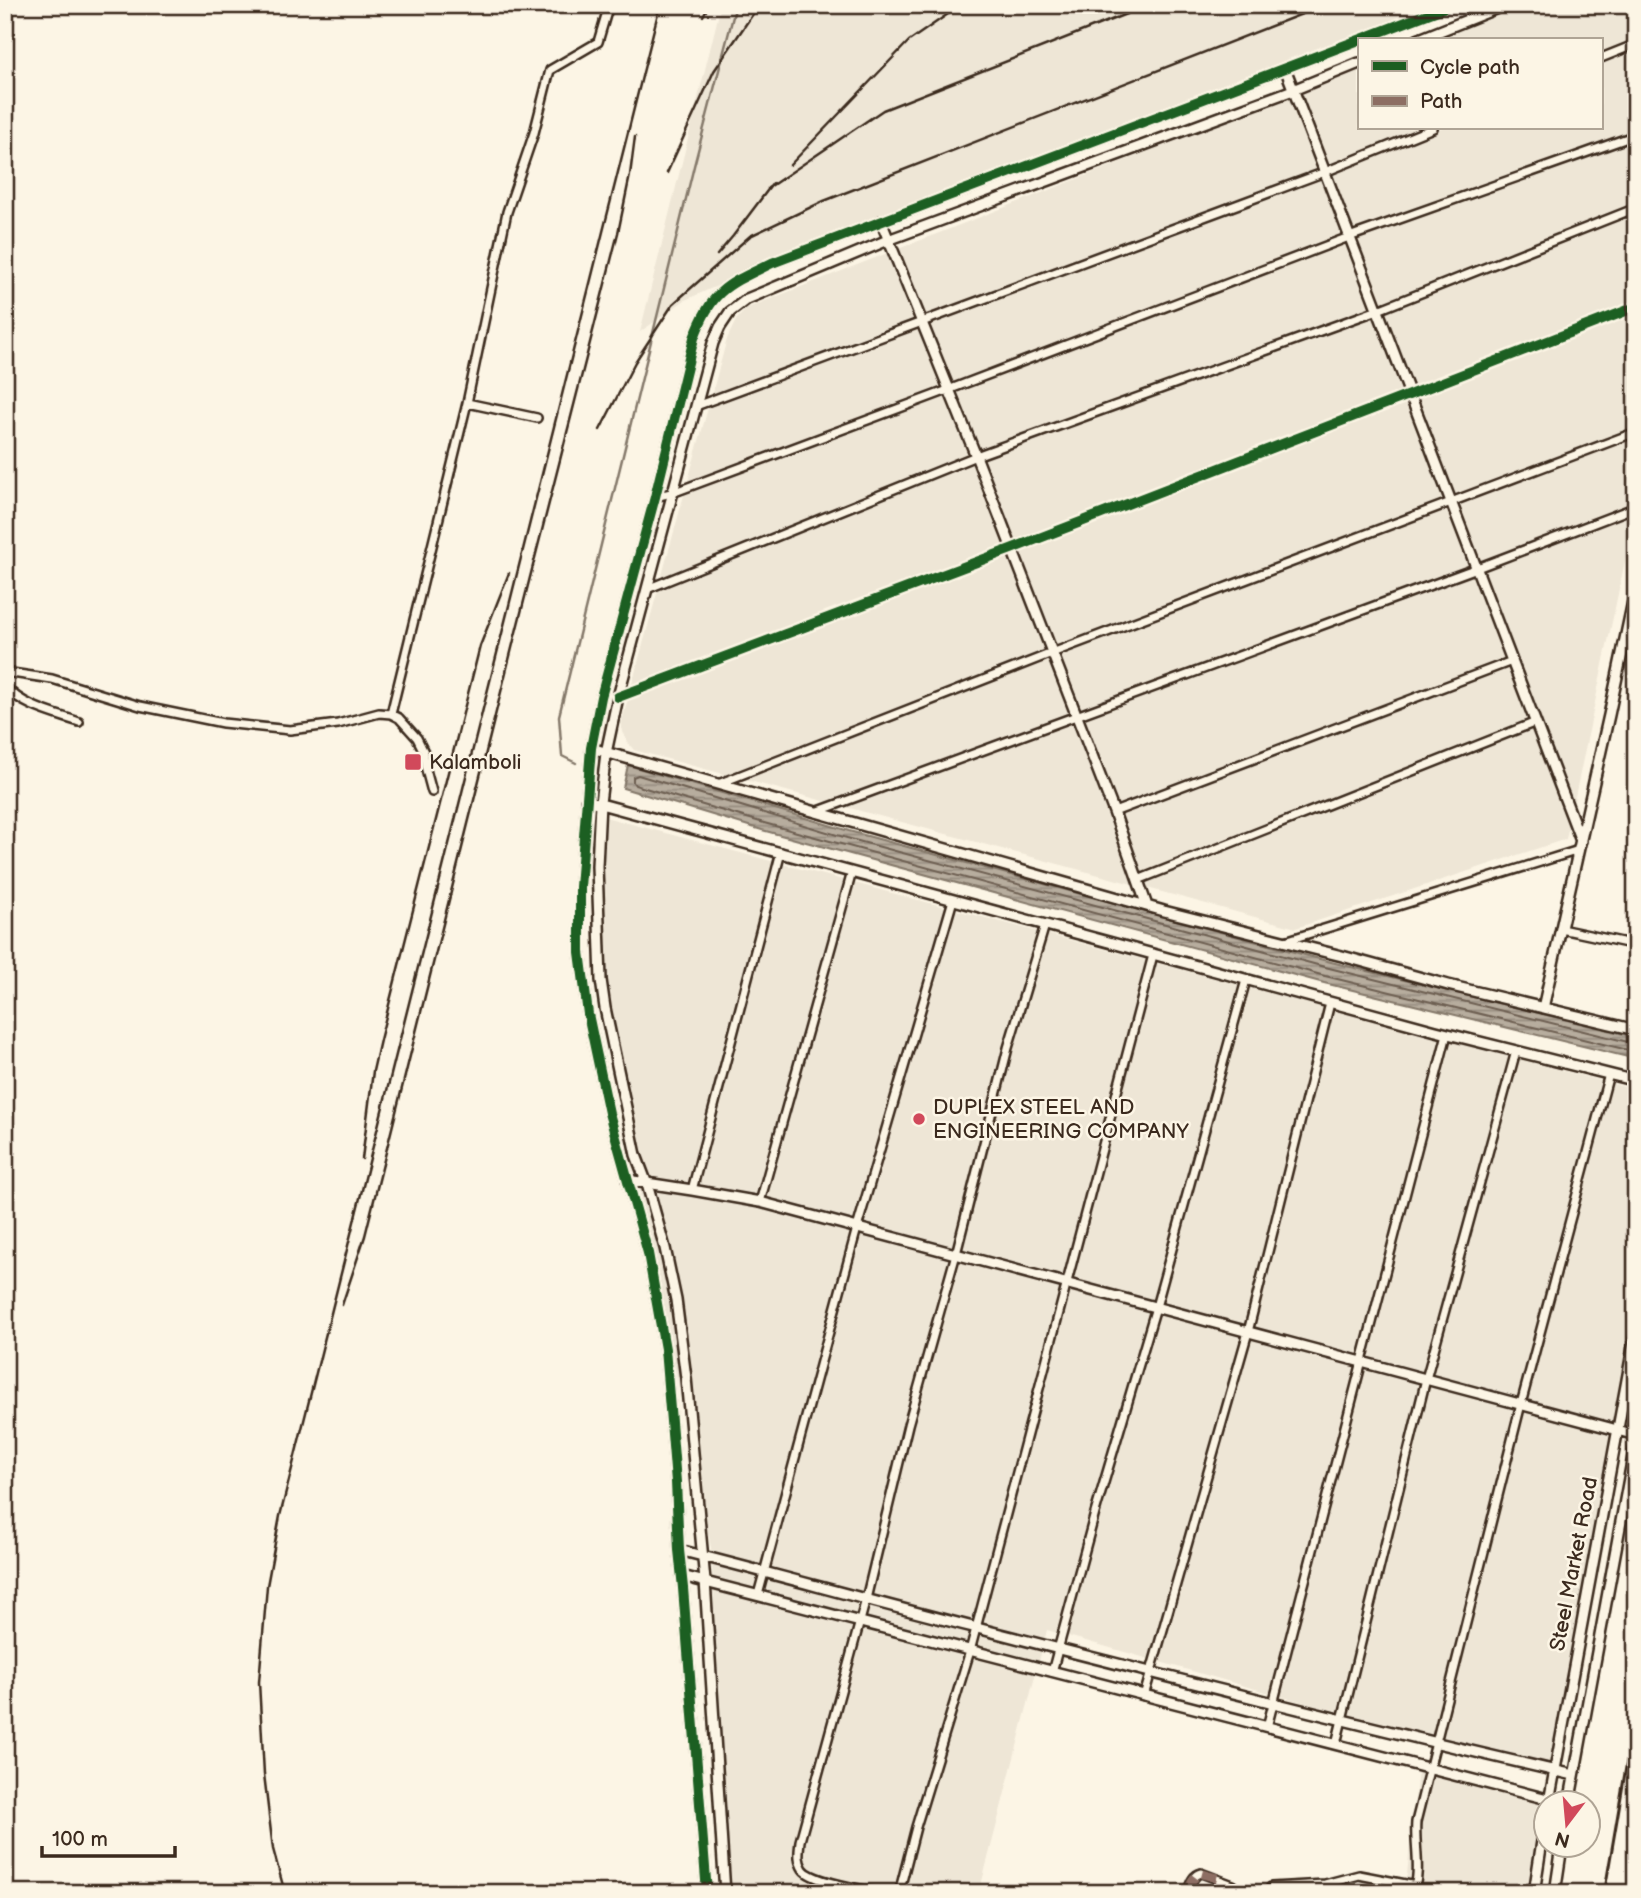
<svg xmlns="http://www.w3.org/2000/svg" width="1641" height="1898" font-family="'Balsamiq Sans',sans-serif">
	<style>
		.built { fill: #eee6d6 }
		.water { fill: url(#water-rules); stroke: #85796b; stroke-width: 2 }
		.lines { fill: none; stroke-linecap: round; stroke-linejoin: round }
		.shore { stroke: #6d5e51; stroke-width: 2 }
		.stream { stroke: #85796b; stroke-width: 2.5 }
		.minor-casing { stroke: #3b2a1e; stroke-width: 12 }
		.tertiary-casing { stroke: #3b2a1e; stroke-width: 14 }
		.trunk-casing { stroke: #3b2a1e; stroke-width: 18 }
		.minor { stroke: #fcf5e5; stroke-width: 7 }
		.tertiary { stroke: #fcf5e5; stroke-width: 9 }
		.trunk { stroke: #fcf5e5; stroke-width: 12 }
		.rail { stroke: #3b2a1e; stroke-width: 2.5 }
		.quiet { stroke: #8d6e63; stroke-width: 9; stroke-dasharray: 18 9; stroke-linecap: butt }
		.cycleway-casing { stroke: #fcf5e5; stroke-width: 15 }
		.cycleway { stroke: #1b5e20; stroke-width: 10 }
		.poi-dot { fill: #d1495b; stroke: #fcf5e5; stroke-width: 2.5 }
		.labels { text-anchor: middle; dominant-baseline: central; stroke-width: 5; stroke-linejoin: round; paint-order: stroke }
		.poi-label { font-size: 21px; fill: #3b2a1e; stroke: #fcf5e5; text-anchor: start }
		.street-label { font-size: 21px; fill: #3b2a1e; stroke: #fcf5e5 }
	</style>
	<defs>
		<pattern id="water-rules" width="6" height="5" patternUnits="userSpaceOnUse" patternTransform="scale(1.75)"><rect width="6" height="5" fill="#b7ad9e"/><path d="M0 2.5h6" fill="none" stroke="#968d80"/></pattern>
	</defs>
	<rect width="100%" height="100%" fill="#fcf5e5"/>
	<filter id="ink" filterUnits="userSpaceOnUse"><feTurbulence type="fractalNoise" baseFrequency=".0143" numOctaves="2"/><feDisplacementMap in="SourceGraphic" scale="14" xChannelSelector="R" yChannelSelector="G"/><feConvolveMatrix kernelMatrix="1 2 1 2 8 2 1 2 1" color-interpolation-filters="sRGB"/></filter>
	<g filter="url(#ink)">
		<path class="built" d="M721,5H1441L733,279L685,300L640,332Z
			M1522,5H1636V509L1566,839L1296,928L634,750L628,743L622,732L621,724L727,339L736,320L747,308L1359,69V128H1601V40H1432Z
			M605,817L1636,1090V1296L1551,1773L1047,1630L979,1893H728L711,1548L618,1083L600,923Z
			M1419,1761L1547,1797L1531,1893H1400L1407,1875Z"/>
		<path class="water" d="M628,765L849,831L1327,961L1636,1037V1059L1324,983L762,830L623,788Z"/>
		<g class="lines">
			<path class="shore" d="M1636,1044L1325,967L847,838L638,775L633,777V782L635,785L764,823L1325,976L1636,1052"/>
			<path class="stream" d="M576,763L562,756L559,716L694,166L736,5"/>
			<g class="minor-casing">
				<path id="minor" d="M1601,58L1636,44
					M467,403L507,212L534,133L550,70L598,42L609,5
					M696,406L1325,172L1433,128
					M655,497L675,492L948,390L1349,237L1636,135
					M647,589L976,456L1378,310L1636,208
					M5,672L52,679L140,706L223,723L290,730L338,724L379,713L391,714L399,718L417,738L424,752L425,766L432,792
					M5,686C23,707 53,713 79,722
					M618,697L1011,549L1636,307
					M391,714L467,403L537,418
					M718,784L1052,653L1636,432
					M816,812L1477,568L1636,507
					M1114,812L1512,661
					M1138,880L1536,722
					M1561,929L1636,945
					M1285,941L1579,850
					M692,1190L781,852
					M760,1202L852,872
					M758,1595L857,1228L953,900
					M1052,1672L1095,1513L1156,1307L1246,980
					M1144,1696L1248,1332L1330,1003
					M1267,1727L1447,1034
					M1336,1744L1426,1379L1516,1051
					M879,1893C862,1889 812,1882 803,1869C797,1860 799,1851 800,1841L866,1599L908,1425L956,1254L1008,1048L1045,925
					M899,1893L916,1827L970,1651L1153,955
					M1187,1893C1190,1886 1192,1875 1201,1873L1233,1885L1242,1893
					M1267,1893L1271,1887L1325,1884L1359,1875L1416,1886
					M1413,1893C1422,1871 1414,1845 1416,1822L1521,1404L1609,1074"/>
			</g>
			<g class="tertiary-casing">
				<path id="tertiary" d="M1417,40L1505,5
					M1285,68L1581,841
					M881,221L976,456L1114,812L1147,906
					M591,748L1164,911L1342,956L1448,985L1636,1030
					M586,800L1436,1031L1636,1081
					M1543,1008L1609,715L1636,587
					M627,1180L692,1190L760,1202L1636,1435
					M679,1550C778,1575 877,1603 977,1628C1175,1679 1374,1729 1574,1775
					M682,1576L1567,1804
					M1549,1802L1636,1331
					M1569,1804L1636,1440
					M707,1893L683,1588L679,1550L676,1482L665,1349L648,1253L609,1113L588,1014L580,952V887L591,748L601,697L655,497L694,338C712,289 727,285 772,263L1451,5
					M725,1893L705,1581L686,1378L676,1300L665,1248L647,1184L636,1155L605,1008L601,980L597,866L600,803L606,753L618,697L713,343L720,327L730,312L747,299L888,240L1293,90L1359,63
					M1534,1893L1546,1815
					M1555,1893L1562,1846"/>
			</g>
			<g class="trunk-casing">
				<path id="trunk" d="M1612,1893L1636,1753
					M1623,1893L1636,1818"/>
			</g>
			<use href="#minor" class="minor"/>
			<use href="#tertiary" class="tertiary"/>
			<use href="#trunk" class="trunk"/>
			<path class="rail" d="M703,16L709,5
				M790,165L909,41L951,12L965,5
				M667,173L714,71L759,5
				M768,188L883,110L1149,5
				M717,255L733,236L773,183
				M600,430L635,362L673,304L750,236L824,201L1325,5
				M362,1159L373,1071L380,1040L473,674L480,646L509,573
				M342,1305L365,1236L514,640L618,233L630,175L635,137
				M285,1893L273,1849L264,1774L259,1682L267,1586L280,1516L660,5"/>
			<path class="quiet" d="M1187,1893L1192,1881L1198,1873L1217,1878"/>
			<g class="cycleway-casing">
				<path id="cycleway" d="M618,697L1011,549L1636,307
					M707,1893L683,1588L679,1550L676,1482L665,1349L648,1253L609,1113L588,1014L580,952V887L591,748L601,697L655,497L694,338C712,289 727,285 772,263L1451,5"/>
			</g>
			<use href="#cycleway" class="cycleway"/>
		</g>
	</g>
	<g class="poi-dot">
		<rect x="404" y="753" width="18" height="18" rx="3.5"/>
		<circle cx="919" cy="1119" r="7"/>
	</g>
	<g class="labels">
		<g class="poi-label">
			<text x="429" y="762">Kalamboli</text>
			<text x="933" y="1107">DUPLEX STEEL AND<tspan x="933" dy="24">ENGINEERING COMPANY</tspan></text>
		</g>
		<g class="street-label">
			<text transform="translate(1574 1564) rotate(-79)">Steel Market Road</text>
		</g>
	</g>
	<rect width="1641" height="1898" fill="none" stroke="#fcf5e5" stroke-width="28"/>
	<rect x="14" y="14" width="1613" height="1870" fill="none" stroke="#3b2a1e" stroke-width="2.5" filter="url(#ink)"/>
	<rect x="1358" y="38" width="245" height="91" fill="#fcf5e5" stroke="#afa495" stroke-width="2"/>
	<rect x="1372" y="61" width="35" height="10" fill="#1b5e20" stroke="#afa495" stroke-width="2"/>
	<text x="1420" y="74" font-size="21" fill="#3b2a1e">Cycle path</text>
	<rect x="1372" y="96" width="35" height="10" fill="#8d6e63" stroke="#afa495" stroke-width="2"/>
	<text x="1420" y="108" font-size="21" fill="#3b2a1e">Path</text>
	<g transform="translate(1567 1824) rotate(196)"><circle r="33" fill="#fcf5e5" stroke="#afa495" stroke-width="2"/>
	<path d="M0-5L12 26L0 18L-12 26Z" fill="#d1495b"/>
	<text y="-10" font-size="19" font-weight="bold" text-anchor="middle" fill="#3b2a1e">N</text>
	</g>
	<path d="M42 1846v10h133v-10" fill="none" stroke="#3b2a1e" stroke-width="3.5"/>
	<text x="52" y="1846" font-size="21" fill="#3b2a1e" stroke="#fcf5e5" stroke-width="5" paint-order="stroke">100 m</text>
</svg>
